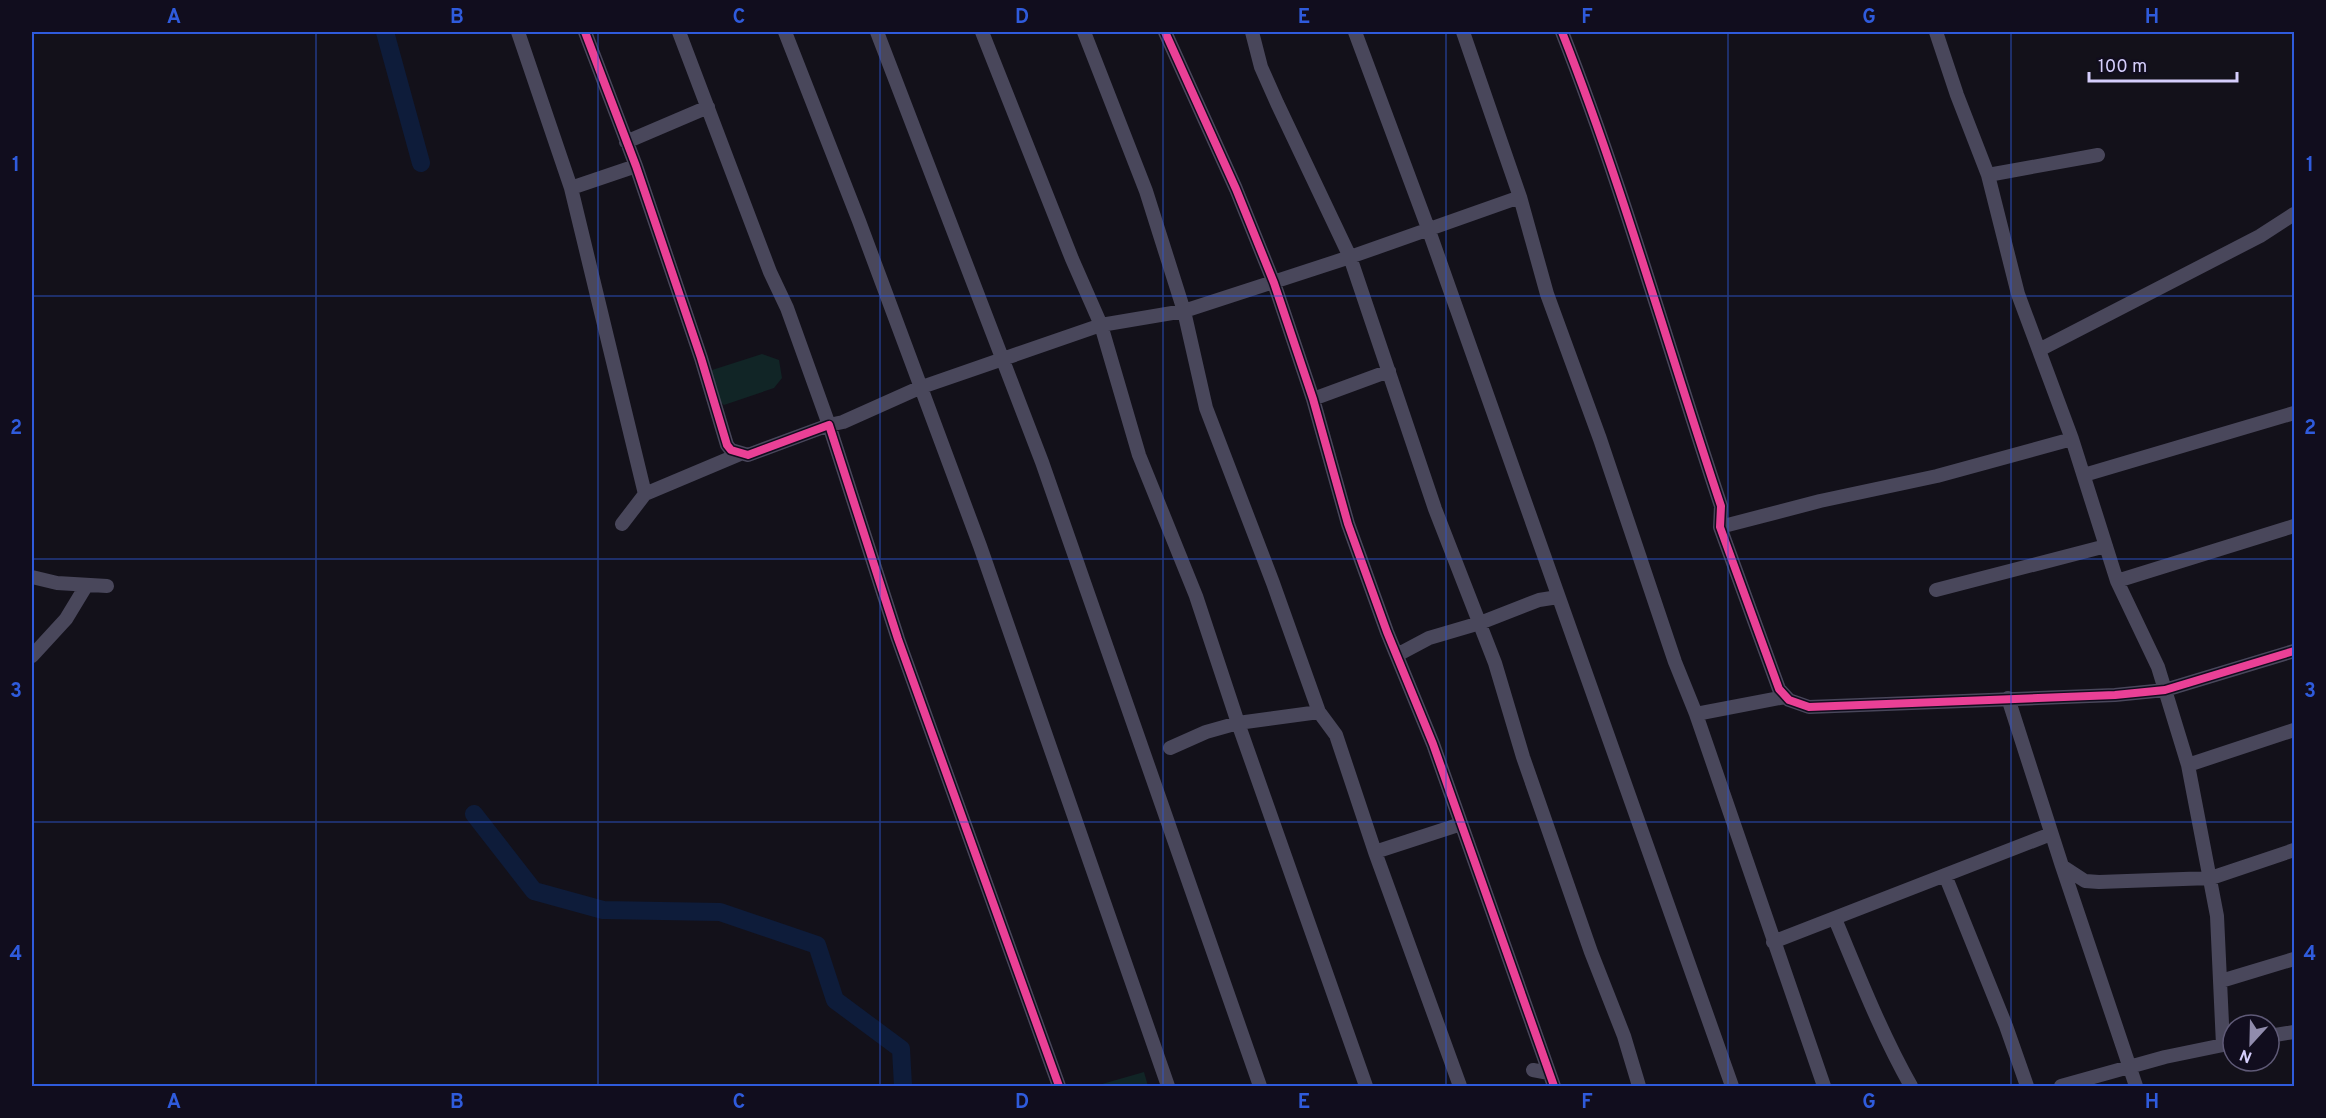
<svg xmlns="http://www.w3.org/2000/svg" width="2326" height="1118" font-family="Overpass,sans-serif">
	<style>
		.green { fill: #112526 }
		.lines { fill: none; stroke-linecap: round; stroke-linejoin: round }
		.river { stroke: #0e1c3a; stroke-width: 18 }
		.minor { stroke: #49475b; stroke-width: 14 }
		.cycleway-casing { stroke: #110d1e; stroke-width: 11 }
		.cycleway { stroke: #ea4096; stroke-width: 8 }
		.grid { fill: none; stroke: #2f5bdc; stroke-width: 1.5; stroke-opacity: 0.55 }
		.neatline { fill: none; stroke: #2f5bdc; stroke-width: 2 }
		.grid-label { font-size: 20px; text-anchor: middle; font-weight: bold; fill: #2f5bdc }
	</style>
	<rect width="100%" height="100%" fill="#13111a"/>
	<path class="green" d="M762,354L779,360L782,378L774,388L724,405L717,400L709,371Z
		M1144,1072L1148,1086H1095Z"/>
	<g class="lines">
		<path class="river" d="M385,32L421,163
			M474,814L534,891L603,910L720,912L817,945L835,1000L901,1049L903,1086"/>
		<path class="minor" d="M518,32L571,188L636,166
			M585,32L636,166L701,358L727,445L731,450L748,455L829,425L898,639L1059,1086
			M679,32L770,272L787,308L829,425L843,422L919,388L1101,325L1184,311L1350,257L1520,197
			M785,32L859,221L980,546L1168,1086
			M877,32L1042,462L1260,1086
			M982,32L1072,259L1101,325L1139,455L1196,596L1238,723L1366,1086
			M1084,32L1146,191L1184,311L1206,408L1273,583L1319,712L1336,735L1375,852L1460,1086
			M1165,32L1236,189L1274,283L1313,399L1348,524L1387,632L1433,744L1554,1086
			M1252,32L1261,67L1277,103L1350,257L1435,509L1495,663L1523,757L1591,952L1624,1036L1639,1086
			M1355,32L1428,228L1732,1086
			M1463,32L1520,197L1547,294L1600,439L1675,662L1696,714L1824,1086
			M1562,32C1623,187 1668,348 1721,506L1720,527L1779,689L1789,700L1809,707L2115,695L2165,690L2294,651
			M1936,32L1957,95L1988,175L2018,294L2072,439L2117,581L2158,667L2188,765L2217,916L2223,1045
			M626,142L708,107
			M1988,175L2098,155
			M571,188L645,494
			M2039,350L2260,236L2294,214
			M1313,399L1389,371
			M2084,475L2294,413
			M622,524L645,494L740,454
			M1720,527L1820,501L1937,476L2072,439
			M32,577L57,583L107,586
			M2117,581L2294,526
			M1936,590L2106,546
			M1397,655L1429,638L1480,623L1539,600L1558,597
			M32,656L66,619L86,586
			M2008,698L2062,866L2085,881L2099,882L2211,878L2294,850
			M1696,714L1785,697
			M1170,748L1206,732L1238,723L1319,712
			M2188,765L2294,730
			M1375,852L1461,824
			M2062,866L2136,1086
			M1945,875L2006,1026L2027,1086
			M1835,919C1859,976 1881,1033 1911,1086
			M1773,942L2051,834
			M2221,981L2294,959
			M2269,1036L2294,1032
			M1533,1070L1549,1073
			M2061,1086L2165,1057L2233,1043"/>
		<g class="cycleway-casing">
			<path id="cycleway" d="M585,32L636,166L701,358L727,445L731,450L748,455L829,425L898,639L1059,1086
				M1165,32L1236,189L1274,283L1313,399L1348,524L1387,632L1433,744L1554,1086
				M1562,32C1623,187 1668,348 1721,506L1720,527L1779,689L1789,700L1809,707L2115,695L2165,690L2294,651"/>
		</g>
		<use href="#cycleway" class="cycleway"/>
	</g>
	<path class="grid" d="M316,32V1086M598,32V1086M880,32V1086M1163,32V1086M1446,32V1086M1728,32V1086M2011,32V1086M32,296H2294M32,559H2294M32,822H2294"/>
	<rect width="2326" height="1118" fill="none" stroke="#110d1e" stroke-width="66"/>
	<g transform="translate(2251 1043) rotate(202)"><circle r="28" fill="#110d1e" stroke="#5f5a77" stroke-width="1.5"/>
	<path d="M0-4.5L10 22L0 15L-10 22Z" fill="#918cad"/>
	<text y="-9" font-size="16" font-weight="bold" text-anchor="middle" fill="#d5cefc">N</text>
	</g>
	<path d="M2089 72v9h148v-9" fill="none" stroke="#d5cefc" stroke-width="3"/>
	<text x="2098" y="72" font-size="18" fill="#d5cefc" stroke="#110d1e" stroke-width="4.5" paint-order="stroke">100 m</text>
	<rect x="33" y="33" width="2260" height="1052" class="neatline"/>
	<g class="grid-label">
		<text x="174" y="23">A</text>
		<text x="457" y="23">B</text>
		<text x="739" y="23">C</text>
		<text x="1022" y="23">D</text>
		<text x="1304" y="23">E</text>
		<text x="1587" y="23">F</text>
		<text x="1869" y="23">G</text>
		<text x="2152" y="23">H</text>
		<text x="16" y="171">1</text>
		<text x="2310" y="171">1</text>
		<text x="16" y="434">2</text>
		<text x="2310" y="434">2</text>
		<text x="16" y="697">3</text>
		<text x="2310" y="697">3</text>
		<text x="16" y="960">4</text>
		<text x="2310" y="960">4</text>
		<text x="174" y="1108">A</text>
		<text x="457" y="1108">B</text>
		<text x="739" y="1108">C</text>
		<text x="1022" y="1108">D</text>
		<text x="1304" y="1108">E</text>
		<text x="1587" y="1108">F</text>
		<text x="1869" y="1108">G</text>
		<text x="2152" y="1108">H</text>
	</g>
</svg>
